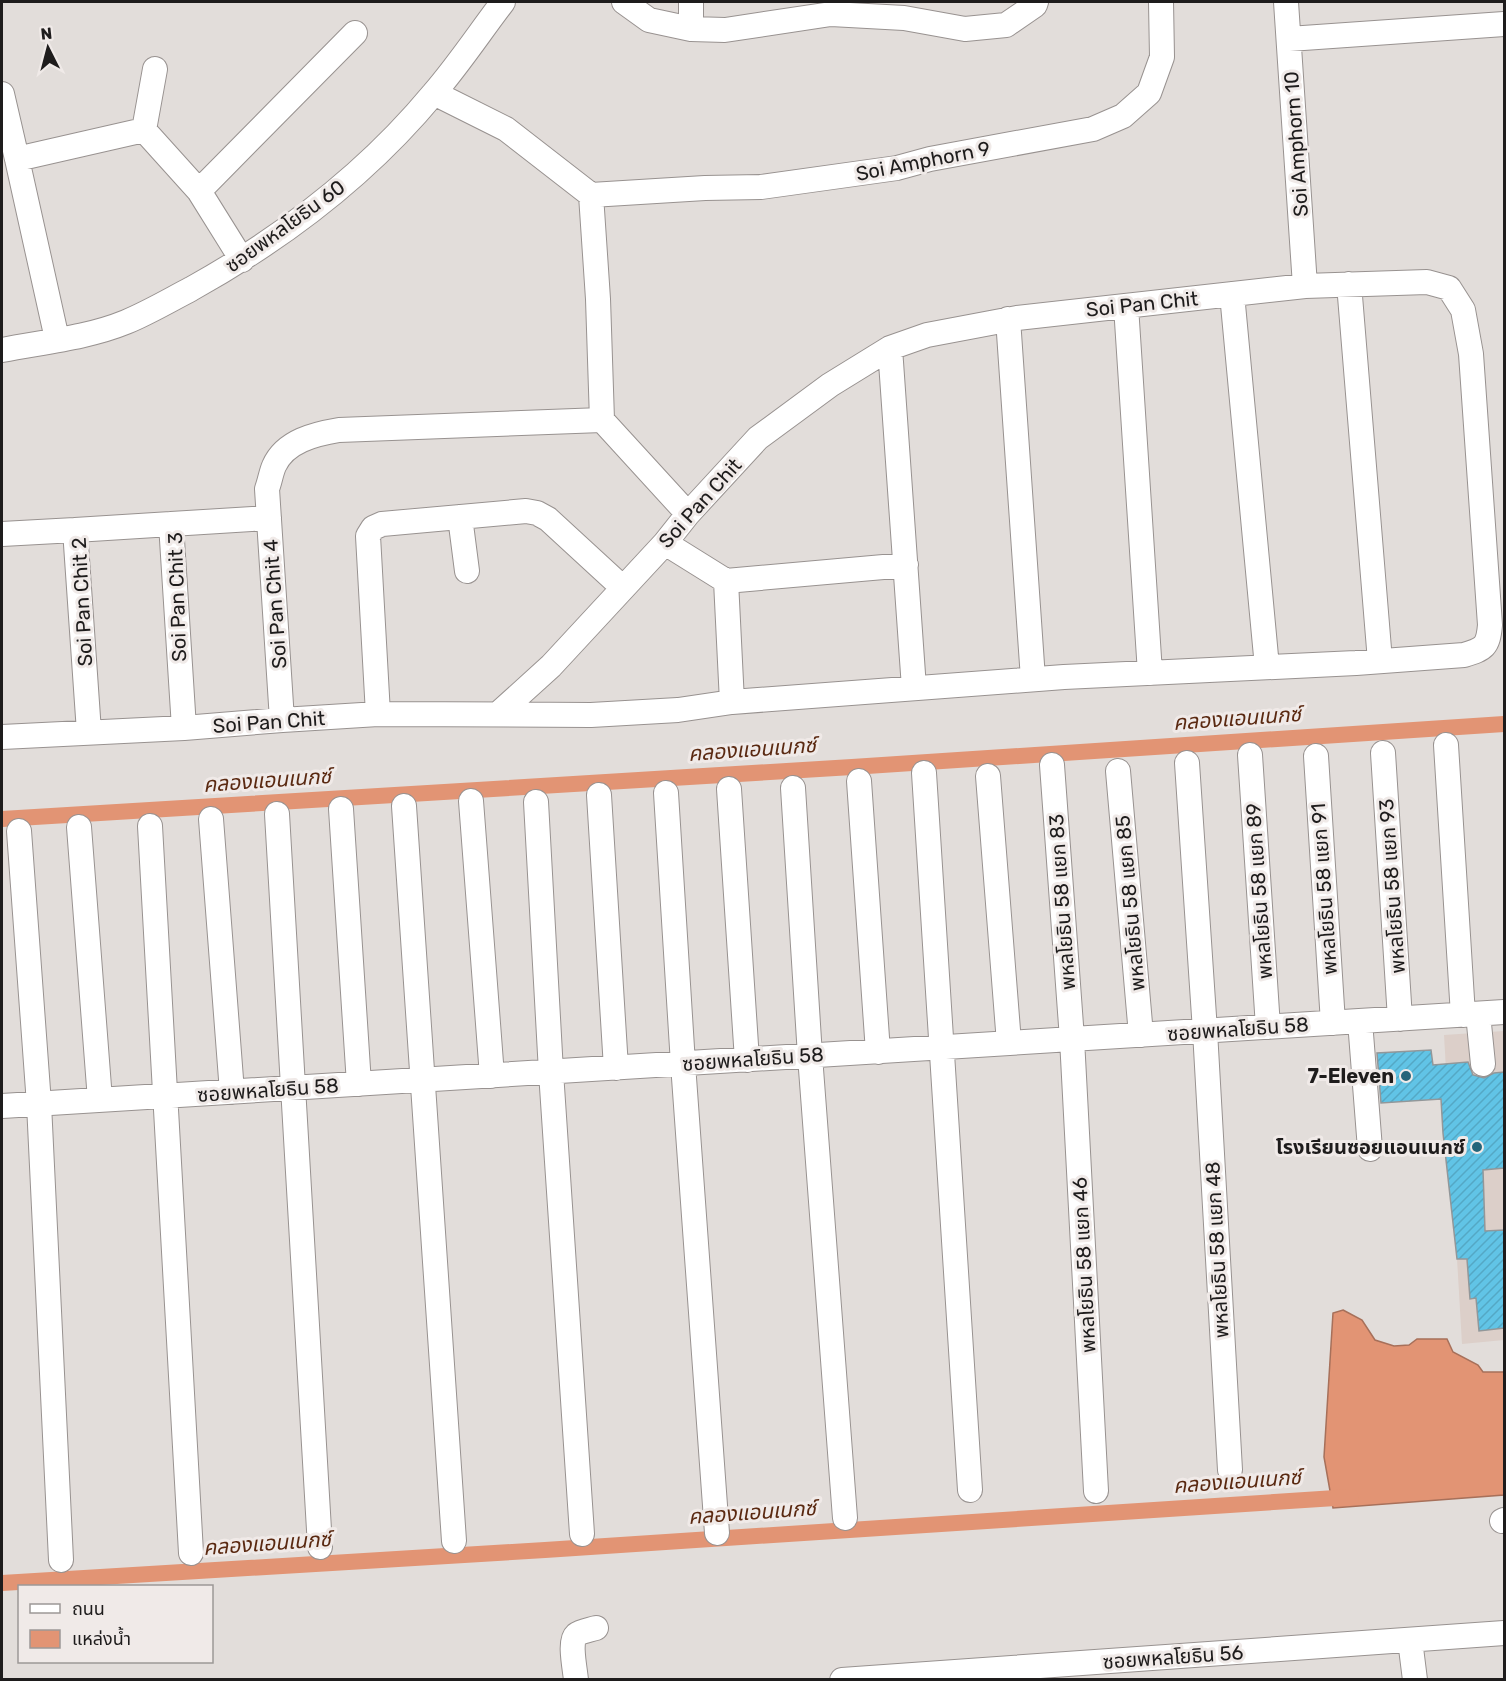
<svg xmlns="http://www.w3.org/2000/svg" width="1506" height="1681" font-family="Rubik,'Noto Sans Thai',sans-serif">
	<style>
		.built { fill: #dccfc9 }
		.water { fill: #e29474; stroke: #a7705a; stroke-width: 1.5 }
		.lines { fill: none; stroke-linecap: round; stroke-linejoin: round }
		.canal { stroke: #e29474; stroke-width: 16 }
		.building { fill: url(#building-hatch); stroke: #929799; stroke-width: 1.5 }
		.minor-casing { stroke: #989290; stroke-width: 26 }
		.minor { stroke: #fff; stroke-width: 24 }
		.poi-dot { fill: #25657a; stroke: #f0eae8; stroke-width: 2 }
		.labels { text-anchor: middle; dominant-baseline: central; stroke-width: 6; stroke-linejoin: round; paint-order: stroke }
		.street-label { font-size: 20px; fill: #1e1c1c; stroke: #f0eae8 }
		.poi-label { font-size: 20px; font-weight: bold; fill: #1e1c1c; stroke: #f0eae8; text-anchor: end }
		.water-label { font-size: 21px; font-style: italic; fill: #5a2911; stroke: #f0eae8 }
	</style>
	<defs>
		<pattern id="building-hatch" width="6" height="6" patternUnits="userSpaceOnUse" patternTransform="scale(1.5)"><rect width="6" height="6" fill="#61c4e6"/><path d="M-1 1l2-2M0 6l6-6M5 7l2-2" fill="none" stroke="#54a8c5"/></pattern>
	</defs>
	<rect width="100%" height="100%" fill="#e2ddda"/>
	<path class="built" d="M1504,1031V1340L1462,1344L1444,1035Z"/>
	<path class="water" d="M1343,1310L1362,1320L1375,1340L1394,1346L1409,1345L1417,1339H1447L1453,1352L1478,1365L1483,1372H1504V1495L1333,1508L1324,1457L1333,1313Z"/>
	<g class="lines">
		<path class="canal" d="M2,819L852,767L1504,724
			M2,1583L545,1550L1351,1497"/>
	</g>
	<path class="building" d="M1431,1050L1433,1065L1468,1062L1473,1075L1484,1078L1494,1073L1504,1072V1168L1483,1170L1485,1231L1504,1230V1328L1479,1331L1476,1298L1470,1299L1467,1259H1457L1443,1133L1441,1099L1381,1103L1377,1053Z"/>
	<g class="lines">
		<g class="minor-casing">
			<path id="minor" d="M624,2L649,20L691,29L725,30L831,14L904,18L965,29L1006,25L1035,5L1036,2
				M691,2V29
				M1286,2L1305,286
				M1289,39L1504,24
				M434,93L506,129L591,195
				M2,94L17,159L144,130L199,191L242,260
				M144,130L155,69
				M17,159L57,339
				M199,191L355,33
				M591,195L705,188L761,187L897,168L930,159L1093,129L1123,116L1149,93L1162,57L1161,2
				M591,195L598,299L602,420
				M1349,284L1380,661
				M1232,294L1267,667
				M1126,306L1150,673
				M1008,319L1033,679
				M890,348L914,688
				M2,350C42,342 87,338 126,322C148,313 170,300 191,289C283,238 367,174 434,93C459,64 480,32 503,2
				M460,517L467,571
				M2,534L75,530
				M665,543L726,581L732,702
				M726,581L906,565
				M378,714L368,536L373,528L382,524L526,511L537,513L548,519L623,588
				M282,720L267,489C270,481 271,473 274,466C285,441 315,434 339,430L602,420L688,514
				M184,728L171,524L269,518
				M89,732L75,530L171,524
				M2,737L184,728L282,720L378,714L591,715L678,710L732,702L1064,677L1356,663L1464,655C1484,649 1488,647 1490,625L1471,354L1463,310L1449,288L1427,282L1305,286L1017,318L927,335L890,348L830,385L758,438L688,514L665,543L551,666L498,714
				M1446,745L1463,1015
				M1383,753L1400,1019
				M1250,755L1268,1027
				M1316,756L1333,1023
				M1187,763L1205,1031L1230,1470
				M1052,765L1072,1039L1096,1491
				M1118,771L1141,1035
				M924,773L970,1490
				M988,776L1009,1043
				M859,781L878,1052
				M793,788L810,1056L845,1518
				M729,789L747,1060
				M666,793L683,1064L717,1533
				M599,795L616,1068
				M471,801L492,1076
				M536,802L551,1072L582,1534
				M404,806L454,1541
				M341,809L359,1084
				M277,814L320,1547
				M211,819L232,1092
				M150,826L191,1553
				M79,827L100,1100
				M19,831L39,1104L61,1560
				M1478,1014L1483,1064
				M1360,1021L1370,1149
				M2,1106L1504,1012
				M1502,1521L1504,1520
				M1410,1640L1415,1680
				M576,1680C575,1669 569,1641 576,1635C581,1631 590,1630 596,1628
				M842,1680L1504,1633"/>
		</g>
		<use href="#minor" class="minor"/>
	</g>
	<g class="poi-dot">
		<circle cx="1406" cy="1076" r="6"/>
		<circle cx="1477" cy="1147" r="6"/>
	</g>
	<g class="labels">
		<g class="street-label">
			<text transform="translate(1296 144) rotate(-94)">Soi Amphorn 10</text>
			<text transform="translate(923 161) rotate(-11)">Soi Amphorn 9</text>
			<text transform="translate(285 226) rotate(-36)">ซอยพหลโยธิน 60</text>
			<text transform="translate(1142 304) rotate(-6)">Soi Pan Chit</text>
			<text transform="translate(700 503) rotate(-48)">Soi Pan Chit</text>
			<text transform="translate(177 597) rotate(-92)">Soi Pan Chit 3</text>
			<text transform="translate(82 602) rotate(-93)">Soi Pan Chit 2</text>
			<text transform="translate(275 604) rotate(-94)">Soi Pan Chit 4</text>
			<text transform="translate(269 722) rotate(-4)">Soi Pan Chit</text>
			<text transform="translate(1392 886) rotate(-94)">พหลโยธิน 58 แยก 93</text>
			<text transform="translate(1324 889) rotate(-94)">พหลโยธิน 58 แยก 91</text>
			<text transform="translate(1259 891) rotate(-94)">พหลโยธิน 58 แยก 89</text>
			<text transform="translate(1062 902) rotate(-94)">พหลโยธิน 58 แยก 83</text>
			<text transform="translate(1130 903) rotate(-95)">พหลโยธิน 58 แยก 85</text>
			<text transform="translate(1238 1029) rotate(-4)">ซอยพหลโยธิน 58</text>
			<text transform="translate(753 1059) rotate(-4)">ซอยพหลโยธิน 58</text>
			<text transform="translate(268 1090) rotate(-4)">ซอยพหลโยธิน 58</text>
			<text transform="translate(1217 1250) rotate(-93)">พหลโยธิน 58 แยก 48</text>
			<text transform="translate(1084 1265) rotate(-93)">พหลโยธิน 58 แยก 46</text>
			<text transform="translate(1173 1657) rotate(-4)">ซอยพหลโยธิน 56</text>
		</g>
		<g class="poi-label">
			<text x="1394" y="1076">7-Eleven</text>
			<text x="1465" y="1147">โรงเรียนซอยแอนเนกซ์</text>
		</g>
		<g class="water-label">
			<text transform="translate(1237 718) rotate(-4)">คลองแอนเนกซ์</text>
			<text transform="translate(752 749) rotate(-4)">คลองแอนเนกซ์</text>
			<text transform="translate(267 780) rotate(-4)">คลองแอนเนกซ์</text>
			<text transform="translate(1237 1481) rotate(-4)">คลองแอนเนกซ์</text>
			<text transform="translate(752 1512) rotate(-4)">คลองแอนเนกซ์</text>
			<text transform="translate(267 1543) rotate(-4)">คลองแอนเนกซ์</text>
		</g>
	</g>
	<rect width="1506" height="1681" fill="none" stroke="#1e1c1c" stroke-width="6"/>
	<rect x="18" y="1585" width="195" height="78" fill="#f0eae8" stroke="#9c9896" stroke-width="1.5"/>
	<rect x="30" y="1604" width="30" height="9" fill="#ffffff" stroke="#9c9896" stroke-width="1.5"/>
	<text x="72" y="1615" font-size="18" fill="#1e1c1c">ถนน</text>
	<rect x="30" y="1630" width="30" height="18" fill="#e29474" stroke="#9c9896" stroke-width="1.5"/>
	<text x="72" y="1645" font-size="18" fill="#1e1c1c">แหล่งน้ำ</text>
	<g transform="translate(48 48) rotate(354)" stroke="#f0eae8" stroke-width="4.5" paint-order="stroke">
	<path d="M0-4.5L10 22L0 15L-10 22Z" fill="#1e1c1c"/>
	<text y="-9" font-size="16" font-weight="bold" text-anchor="middle" fill="#1e1c1c">N</text>
	</g>
</svg>
